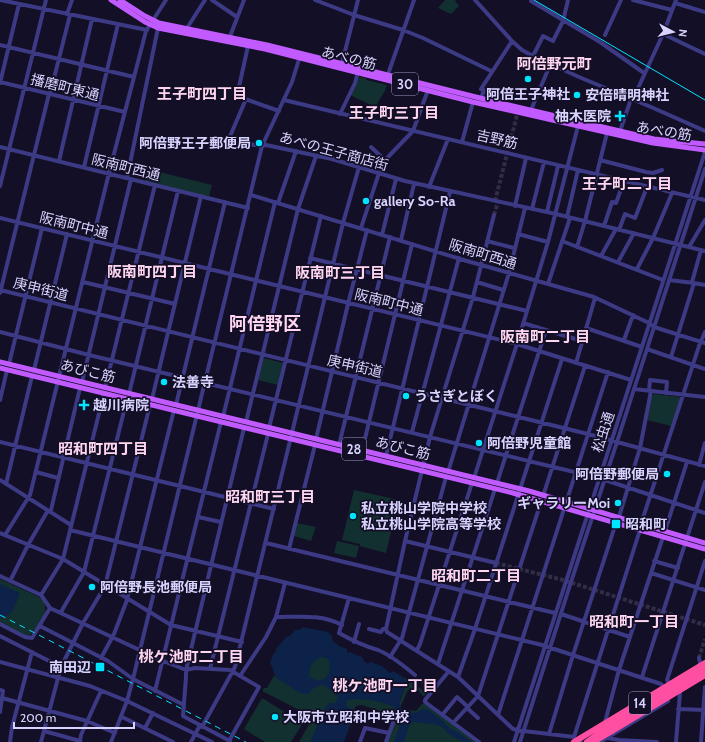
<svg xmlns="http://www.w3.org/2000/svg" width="705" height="742" font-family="Cabin,'Noto Sans JP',sans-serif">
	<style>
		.green { fill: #12302f }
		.water { fill: #0c2248; fill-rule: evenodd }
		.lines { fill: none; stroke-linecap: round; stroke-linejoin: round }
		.minor-tunnel { stroke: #312d47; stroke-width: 4; stroke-dasharray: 4 2; stroke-linecap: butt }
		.minor { stroke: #3d3a85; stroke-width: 4 }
		.major { stroke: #c25bff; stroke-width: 5 }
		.highway { stroke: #ff4fa3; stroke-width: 6 }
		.tram { stroke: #00e5ff; stroke-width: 1 }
		.rail { stroke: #00e5ff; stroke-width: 1; stroke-dasharray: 6 5; stroke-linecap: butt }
		.highway-bridge { stroke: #ff4fa3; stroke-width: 6 }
		.poi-dot { fill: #00e5ff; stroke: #130f26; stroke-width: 1.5 }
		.labels { text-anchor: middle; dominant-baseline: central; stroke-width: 3.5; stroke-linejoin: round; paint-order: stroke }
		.shield { fill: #130f26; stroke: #9e99be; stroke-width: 1 }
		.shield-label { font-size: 13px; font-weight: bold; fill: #d9d4ff }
		.street-label { font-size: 14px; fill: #d9d4ff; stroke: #130f26 }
		.poi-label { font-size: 14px; font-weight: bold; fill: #d9d4ff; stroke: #130f26; text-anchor: start }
		.neighbourhood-label { font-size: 15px; font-weight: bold; fill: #ffd6f0; stroke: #130f26 }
		.district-label { font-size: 18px; font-weight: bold; fill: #ffd6f0; stroke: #130f26 }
	</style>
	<rect width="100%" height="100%" fill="#130f26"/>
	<path class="green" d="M445,0H456L455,1L459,6L451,14L438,8Z
		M359,77L366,78V80L387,85L385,91L375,107L350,95Z
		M147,169L212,185L209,197L145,181Z
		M264,358L283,363L278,385L258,380L263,359Z
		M654,394L681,397L671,426L647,420L651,397Z
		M354,490L399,500L386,553L360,546V544L342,540Z
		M297,523L316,527L311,541L294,536Z
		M337,541L359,546L356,558L334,553Z
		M0,579L39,597C54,607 39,626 30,635L27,636L0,622Z
		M326,651L399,707L400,701L406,683L404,678H405L428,694L423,696L418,690L412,692L408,690L400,708V709L416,711L422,704H425L477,742H387L394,716L362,705L356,706L343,742H299L311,721V718L309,715L262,691L264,688H267L274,676L284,669Z
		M262,698L303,723L291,742H265L244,729Z"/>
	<path class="water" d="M0,584L20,593C15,605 14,616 0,618Z
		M302,627L328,632L332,636V640L339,646L347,649V653L350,652L358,656H361L366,663H370L372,661L373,663L382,666L390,673L393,671L403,677L406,682C404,694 395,701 403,712L415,713L424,709L428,710L441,719L448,727L459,733L472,742H463L447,733C444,722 424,724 414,722C405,725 409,735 404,742H394C396,735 403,721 399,714C398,712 395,708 393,707C385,702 355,696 347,701L346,705L355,712L344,742H310L325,708L329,703H335L338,698V696L325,686L321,685L314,688L308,694H302L276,678L270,662L274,653L276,652V649L286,637L291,635L295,630L302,629ZM322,657L327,658C336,670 323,689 309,676C309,666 313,660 322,657Z"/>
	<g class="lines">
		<path class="minor-tunnel" d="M495,201L517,115
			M494,215L498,202
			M496,563L563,580L705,625
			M699,658L705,639"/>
		<path class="minor" d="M0,0L147,30
			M212,0L237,17
			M315,0L354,15L403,30L423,38L491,71
			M475,0L512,41L522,50L533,56L579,77L651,107L705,131
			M633,0L672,10
			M531,1L600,42L644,73
			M675,3L705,12
			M67,14L72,0
			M187,28L205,0
			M663,34L705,54
			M605,35L621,0
			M229,39L244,0
			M0,45L134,77
			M248,46L237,96L279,111
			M533,56L543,36L553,41L563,21L568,0
			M342,63L358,0
			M387,77L414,0
			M0,82L125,112
			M0,83L19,4
			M50,94L70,15
			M481,98L484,90L481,89L512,41
			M246,99L228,141L262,146L266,145L332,159L405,181L556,214L705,251
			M284,100L705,200
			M531,110L550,65
			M340,114L355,83L358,72
			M413,131L428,90
			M619,134L630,102L634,97L663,34L676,0
			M462,142L473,102
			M0,147L248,208
			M371,147L386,161
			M600,160L646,172L653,173L662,170
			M59,161L92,19
			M84,167L118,24
			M381,174L388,157L413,131
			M127,178L158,28
			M0,186L46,0
			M429,187L448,139
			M251,195L467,261L594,297L649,323L654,327L705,343
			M278,203L296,151
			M515,206L526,158
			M532,209L544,162
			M547,212L558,166
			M494,215L473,297L430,437L405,541L386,629L387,632L458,677L513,729L524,731L574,737
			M567,217L578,170
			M0,218L517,344L631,380
			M604,226L612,202L616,203L624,181
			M361,228L379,173
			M619,230L625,214L635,218L647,187
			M518,234L548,242
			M382,235L396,179
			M401,240L414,184
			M487,241L514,248
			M562,241L663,280
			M577,247L585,221L607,133
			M689,247L705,220
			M601,256L616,229
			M310,258L527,311
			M618,262L634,233
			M637,269L653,238L672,193
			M669,280L694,283L705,285
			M83,282L175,304
			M477,282L503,290
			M692,282L701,250
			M548,284L570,218
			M0,290L588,434L705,466
			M0,293L49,94
			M523,323L582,341
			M586,328L642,347
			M0,332L89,355L599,478
			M624,340L633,315
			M647,349L705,369
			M671,357L694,283
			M576,363L595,298
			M9,364L42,228
			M34,370L67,234
			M82,382L131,179
			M105,388L155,185
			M634,389L705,397
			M649,391L650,380L667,382L666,393
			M129,394L178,191
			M152,399L201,196
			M0,400L7,370
			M176,405L225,202
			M223,417L275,202
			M246,422L298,209L316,156
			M269,428L321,216
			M412,432L459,258
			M316,439L348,304L367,230
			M0,442L274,509
			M339,445L390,237
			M362,451L412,244
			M386,456L450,192
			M699,465L705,443
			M36,472L58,478
			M448,472L509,273L525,208
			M474,478L517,344L548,242L578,126
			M0,480L71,525
			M605,480L705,513
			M497,483L546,330
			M6,484L32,376
			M543,496L585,366
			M566,503L608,372
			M198,517L221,522
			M619,517L640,448L651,391
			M641,524L699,346L705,332
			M70,530L542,645L661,684L663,686
			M665,531L687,462
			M0,533L63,559L171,625L242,642
			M5,535L30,495L109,173L146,31L166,0
			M405,541L496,563
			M266,543L555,613
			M289,549L315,445
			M654,561L678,568
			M651,573L705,590
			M0,576L41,595L50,608L163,661L186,670V677L183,716L230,741
			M10,581L28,545L47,512L51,510L80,388
			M41,595L63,559L104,393
			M349,598L339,633C353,641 364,646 378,650C391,655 404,666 415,675
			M61,612L84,572L127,399
			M561,614L630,637
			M611,616L634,623
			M276,617C299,617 321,614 342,625
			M0,624L25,637L32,638L50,608
			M40,626L108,661L133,679L184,705
			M369,629L381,632L383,629H386
			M0,636L61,667L41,742
			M354,642L359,624
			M417,650L420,644L472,483
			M390,657L402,638L446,477
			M101,658L114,634L127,600L174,410
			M699,658L701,667
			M0,662L90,686L127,701L212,742
			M438,664L495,489
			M61,667L83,623L105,586L150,405
			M210,669L268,434
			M449,671L425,700V702L479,742
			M240,676L266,637L276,617L285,583
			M458,677L475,629L562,359
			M642,677L705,482
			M424,682L434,689
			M669,683L667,680L705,561
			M0,690L3,691L0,712
			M155,691L221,422
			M2,698L87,721L115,733
			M467,708L478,718
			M678,709L705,710
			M443,714L457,697L468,707
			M498,715L564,509
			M122,717L173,742
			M605,722L619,670L663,537
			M453,723L478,696L541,502
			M202,727L235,667L343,223L359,167
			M145,728L153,713
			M44,731L80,741
			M549,734L573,655L616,523
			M607,738L619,740L657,742
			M229,741L259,687L230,670L195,668L186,670L244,428
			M10,742L12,727L32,652
			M80,742L81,735L101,691
			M111,742L127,701L133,679L262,146L292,82L300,56
			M191,742L200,725
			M360,742L365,728L389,733
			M386,742L397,712
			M514,742L705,152
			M520,742L571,582L617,442L705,169
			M581,742L576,740L574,737L640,530
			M600,742L668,701
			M676,742L680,693
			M701,742L705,687"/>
		<path class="major" d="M111,0L145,22L158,28L265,49L473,102L653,143L705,150
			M120,0L145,16L159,23L267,45L500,103L654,139L705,144
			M0,362L529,491L705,543
			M0,368L513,493L705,549"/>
		<path class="highway" d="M593,742L612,731"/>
		<path class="tram" d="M534,0L705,100"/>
		<path class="rail" d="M0,615L246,742"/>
		<path class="highway-bridge" d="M612,731L705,675
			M574,742L705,663
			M587,742L606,729L705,669"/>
	</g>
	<g class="poi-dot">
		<circle cx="528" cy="79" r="4"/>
		<circle cx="577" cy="95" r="4"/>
		<path d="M618 110h4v4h4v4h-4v4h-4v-4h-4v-4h4z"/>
		<circle cx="259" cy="143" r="4"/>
		<circle cx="366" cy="201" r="4"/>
		<circle cx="164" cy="382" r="4"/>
		<circle cx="406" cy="396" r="4"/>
		<path d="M82 399h4v4h4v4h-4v4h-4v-4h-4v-4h4z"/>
		<circle cx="479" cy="443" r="4"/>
		<circle cx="667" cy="474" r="4"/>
		<circle cx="618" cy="503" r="4"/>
		<circle cx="353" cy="516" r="4"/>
		<rect x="611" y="519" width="10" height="10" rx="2"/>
		<circle cx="92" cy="587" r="4"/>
		<rect x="95" y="662" width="10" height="10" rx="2"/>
		<circle cx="275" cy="717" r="4"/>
	</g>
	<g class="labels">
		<g class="shield">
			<rect x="392" y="73" width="26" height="22" rx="3"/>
			<rect x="342" y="438" width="24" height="22" rx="3"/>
			<rect x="629" y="692" width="22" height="22" rx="3"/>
		</g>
		<g class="shield-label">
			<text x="405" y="84">30</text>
			<text x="354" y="449">28</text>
			<text x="640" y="703">14</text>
		</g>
		<g class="street-label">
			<text transform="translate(349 58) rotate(14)">あべの筋</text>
			<text transform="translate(65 87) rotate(14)">播磨町東通</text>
			<text transform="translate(664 131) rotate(9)">あべの筋</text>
			<text transform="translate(497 139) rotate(13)">吉野筋</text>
			<text transform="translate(334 151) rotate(15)">あべの王子商店街</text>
			<text transform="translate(126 167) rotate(14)">阪南町西通</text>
			<text transform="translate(74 225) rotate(14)">阪南町中通</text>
			<text transform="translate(483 254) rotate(17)">阪南町西通</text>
			<text transform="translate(41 289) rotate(14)">庚申街道</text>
			<text transform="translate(389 302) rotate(14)">阪南町中通</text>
			<text transform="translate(355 366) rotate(13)">庚申街道</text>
			<text transform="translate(88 371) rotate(14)">あびこ筋</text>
			<text transform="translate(603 432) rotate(-72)">松虫通</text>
			<text transform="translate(403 448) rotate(14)">あびこ筋</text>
		</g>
		<g class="poi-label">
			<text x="528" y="94" text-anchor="middle">阿倍王子神社</text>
			<text x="585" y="95">安倍晴明神社</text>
			<text x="611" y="116" text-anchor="end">柚木医院</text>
			<text x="251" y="143" text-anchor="end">阿倍野王子郵便局</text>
			<text x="374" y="201">gallery So-Ra</text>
			<text x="172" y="382">法善寺</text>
			<text x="414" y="396">うさぎとぼく</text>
			<text x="93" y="405">越川病院</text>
			<text x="487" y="443">阿倍野児童館</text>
			<text x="659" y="474" text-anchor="end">阿倍野郵便局</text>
			<text x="610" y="503" text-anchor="end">ギャラリーMoi</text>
			<text x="361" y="508">私立桃山学院中学校<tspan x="361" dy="16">私立桃山学院高等学校</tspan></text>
			<text x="625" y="524">昭和町</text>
			<text x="100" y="587">阿倍野長池郵便局</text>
			<text x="91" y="667" text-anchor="end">南田辺</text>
			<text x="283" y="717">大阪市立昭和中学校</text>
		</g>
		<g class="neighbourhood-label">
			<text x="554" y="64">阿倍野元町</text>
			<text x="202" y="94">王子町四丁目</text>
			<text x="394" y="113">王子町三丁目</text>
			<text x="627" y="184">王子町二丁目</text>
			<text x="152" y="272">阪南町四丁目</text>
			<text x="340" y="273">阪南町三丁目</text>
			<text x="545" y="337">阪南町二丁目</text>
			<text x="103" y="449">昭和町四丁目</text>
			<text x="270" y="497">昭和町三丁目</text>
			<text x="476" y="576">昭和町二丁目</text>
			<text x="634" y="622">昭和町一丁目</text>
			<text x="191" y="657">桃ケ池町二丁目</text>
			<text x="385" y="686">桃ケ池町一丁目</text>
		</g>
		<g class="district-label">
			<text x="265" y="324">阿倍野区</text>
		</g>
	</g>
	<g transform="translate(673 32) rotate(97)" stroke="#130f26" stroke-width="3" paint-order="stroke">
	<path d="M0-3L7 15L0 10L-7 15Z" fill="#d9d4ff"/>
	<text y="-6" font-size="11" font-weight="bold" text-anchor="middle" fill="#d9d4ff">N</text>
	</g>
	<path d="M14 722v6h120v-6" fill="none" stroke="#d9d4ff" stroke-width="2"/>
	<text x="20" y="722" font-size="12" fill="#d9d4ff" stroke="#130f26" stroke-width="3" paint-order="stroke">200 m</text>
</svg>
